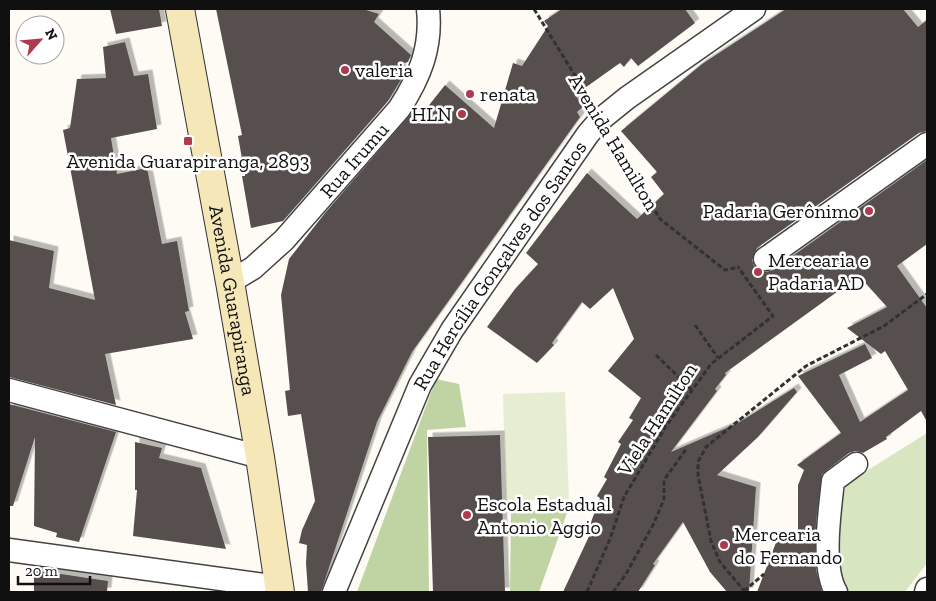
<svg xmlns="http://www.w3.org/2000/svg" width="936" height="601" font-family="'Zilla Slab',serif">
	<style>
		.green { fill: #d8e5c1 }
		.forest { fill: #bfd4a2 }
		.pitch { fill: #e7edd2 }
		.building { fill: #57504e; filter: url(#shadow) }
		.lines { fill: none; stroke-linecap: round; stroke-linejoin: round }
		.minor-casing { stroke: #434343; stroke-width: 25 }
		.secondary-casing { stroke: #323232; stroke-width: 30 }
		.path { stroke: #323232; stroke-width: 3; stroke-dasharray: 5 2.5; stroke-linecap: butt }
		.minor { stroke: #fff; stroke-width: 22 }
		.secondary { stroke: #f5e7b8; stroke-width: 28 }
		.poi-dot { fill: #af394d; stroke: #fff; stroke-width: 2 }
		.labels { text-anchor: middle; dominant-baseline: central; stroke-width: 5; stroke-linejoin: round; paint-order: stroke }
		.poi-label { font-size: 20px; fill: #101010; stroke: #fff; text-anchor: start }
		.street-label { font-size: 20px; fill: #101010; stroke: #fff }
	</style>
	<defs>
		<filter id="shadow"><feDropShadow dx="4.5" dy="-4.5" stdDeviation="0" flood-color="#0004"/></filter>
	</defs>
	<rect width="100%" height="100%" fill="#fefbf4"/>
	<path class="green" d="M927,433V563L905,592H847C829,561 840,518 846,484Z"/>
	<path class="forest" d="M436,379L459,384L466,427L427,430L429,592H357Z
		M511,510H568L539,592H510Z"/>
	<path class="pitch" d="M565,392L569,499L506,501L503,394Z"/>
	<path class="building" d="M110,9H159L162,26L116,34Z
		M216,9H363L379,14L374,22L411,55L408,62L401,64L402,78L388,101L283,221L251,228L242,176H245L238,136L242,135Z
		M562,9H685L695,23L638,66L631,58L624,67L620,63L575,95L584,106L577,112L580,117L412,352L377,422L321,592H308L306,563L307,545L299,543L302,530L315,501L301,414L288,416L285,391L290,390L281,295L289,259L325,213L415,109V123L445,85L494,128L513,63L522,66L548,26L544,21Z
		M786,9H903L918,27L927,20V131L919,133L757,248L752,260L754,266L759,271L766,272L773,270L927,160V244L897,266L927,308V422L921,411L886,437L887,439L863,453L855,451L849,453L822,474L816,521L815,553L816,570L822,592H757L777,540L798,539V485L804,470L797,465L841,433L798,376L865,344L872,358L839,375L860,422L908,390L885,351L881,354L847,328L887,307L859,276L725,373L726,375L715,389L717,391L671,452L738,423L794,388L797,392L758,437L717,475L756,487L749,592H727L710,572L683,522L653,564L655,565L638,592H563L591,532L588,530L600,498L597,496L607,479L604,477L621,444L618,442L633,420L629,418L641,398L608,371L634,339L613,288L590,309L582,302L552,343L554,345L537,363L487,327L515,289L538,264L526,253L587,173L637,219L664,194L651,177L657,172L621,131L702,64Z
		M125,42L134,76L148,74L157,129L111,138L117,174L147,168L162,244L177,241L189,311L185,312L193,339L105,354L116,405L9,377V240L54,251L49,288L95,300L63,130L70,128L77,79L106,78L103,47Z
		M9,404L116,432L79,542L56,537L57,533L34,526L35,437L13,506H9Z
		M500,435L505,592H433L428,437Z
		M135,442L162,448L159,458L201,468L226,549L133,536L137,490H135Z
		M34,570L108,581L107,592H34Z"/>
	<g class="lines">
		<g class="minor-casing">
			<g id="minor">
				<path d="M765,259L927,144"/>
				<path id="s1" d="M230,282L253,268L284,240L399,109C420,77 432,47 428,9"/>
				<path d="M9,390L260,457"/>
				<path d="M9,550L279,587"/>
				<path id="s2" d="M334,592L420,385L452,330L588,134L601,119L627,98L754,9"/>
				<path d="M836,592C821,566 830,510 833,481L856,464"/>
				<path d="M926,592L927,589"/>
			</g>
		</g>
		<g class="secondary-casing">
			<g id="secondary">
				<path id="s3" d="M180,9L230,282L260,457L280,592"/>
			</g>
		</g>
		<path class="path" d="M534,9L590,100
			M613,140L660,219L725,270L739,267
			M695,325L718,358
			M656,355L692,390
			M744,591L764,574
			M587,592L610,539L624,497L666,426L711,364L773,316L738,267
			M613,592L626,574L654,523L664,499V480L687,448
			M745,592L720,562L711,541L698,475V462L706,447L806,366L884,326L927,294"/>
		<use href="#minor" class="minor"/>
		<use href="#secondary" class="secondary"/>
	</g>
	<g class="poi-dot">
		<circle cx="345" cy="70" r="5"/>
		<circle cx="470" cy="94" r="5"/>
		<circle cx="462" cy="114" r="5"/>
		<rect x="183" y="136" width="10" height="10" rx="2.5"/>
		<circle cx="869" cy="211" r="5"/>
		<circle cx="758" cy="272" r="5"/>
		<circle cx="467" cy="515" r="5"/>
		<circle cx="724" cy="545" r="5"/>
	</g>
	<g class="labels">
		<g class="poi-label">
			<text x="355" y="70">valeria</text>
			<text x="480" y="94">renata</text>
			<text x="452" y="114" text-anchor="end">HLN</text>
			<text x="188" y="161" text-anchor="middle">Avenida Guarapiranga, 2893</text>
			<text x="859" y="211" text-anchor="end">Padaria Gerônimo</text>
			<text x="768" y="260">Mercearia e<tspan x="768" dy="23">Padaria AD</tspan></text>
			<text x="477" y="504">Escola Estadual<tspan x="477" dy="23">Antonio Aggio</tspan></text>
			<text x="734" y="534">Mercearia<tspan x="734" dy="23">do Fernando</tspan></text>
		</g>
		<g class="street-label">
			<text transform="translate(614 142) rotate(59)">Avenida Hamilton</text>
			<text stroke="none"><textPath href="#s1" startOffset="175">Rua Irumu</textPath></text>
			<text stroke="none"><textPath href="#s2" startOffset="368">Rua Hercília Gonçalves dos Santos</textPath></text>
			<text stroke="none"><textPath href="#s3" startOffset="296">Avenida Guarapiranga</textPath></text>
			<text transform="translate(657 419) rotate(-57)">Viela Hamilton</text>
		</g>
	</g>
	<rect width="936" height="601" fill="none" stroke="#101010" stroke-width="20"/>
	<g transform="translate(40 40) rotate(63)"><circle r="24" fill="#ffffff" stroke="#9f9f9f"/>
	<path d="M0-4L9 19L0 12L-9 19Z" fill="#af394d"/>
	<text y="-8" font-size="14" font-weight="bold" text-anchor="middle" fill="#101010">N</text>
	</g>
	<path d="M18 576v8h72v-8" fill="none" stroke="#101010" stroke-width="2.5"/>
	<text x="25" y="576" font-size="15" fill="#101010" stroke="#ffffff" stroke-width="4" paint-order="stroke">20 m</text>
</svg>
